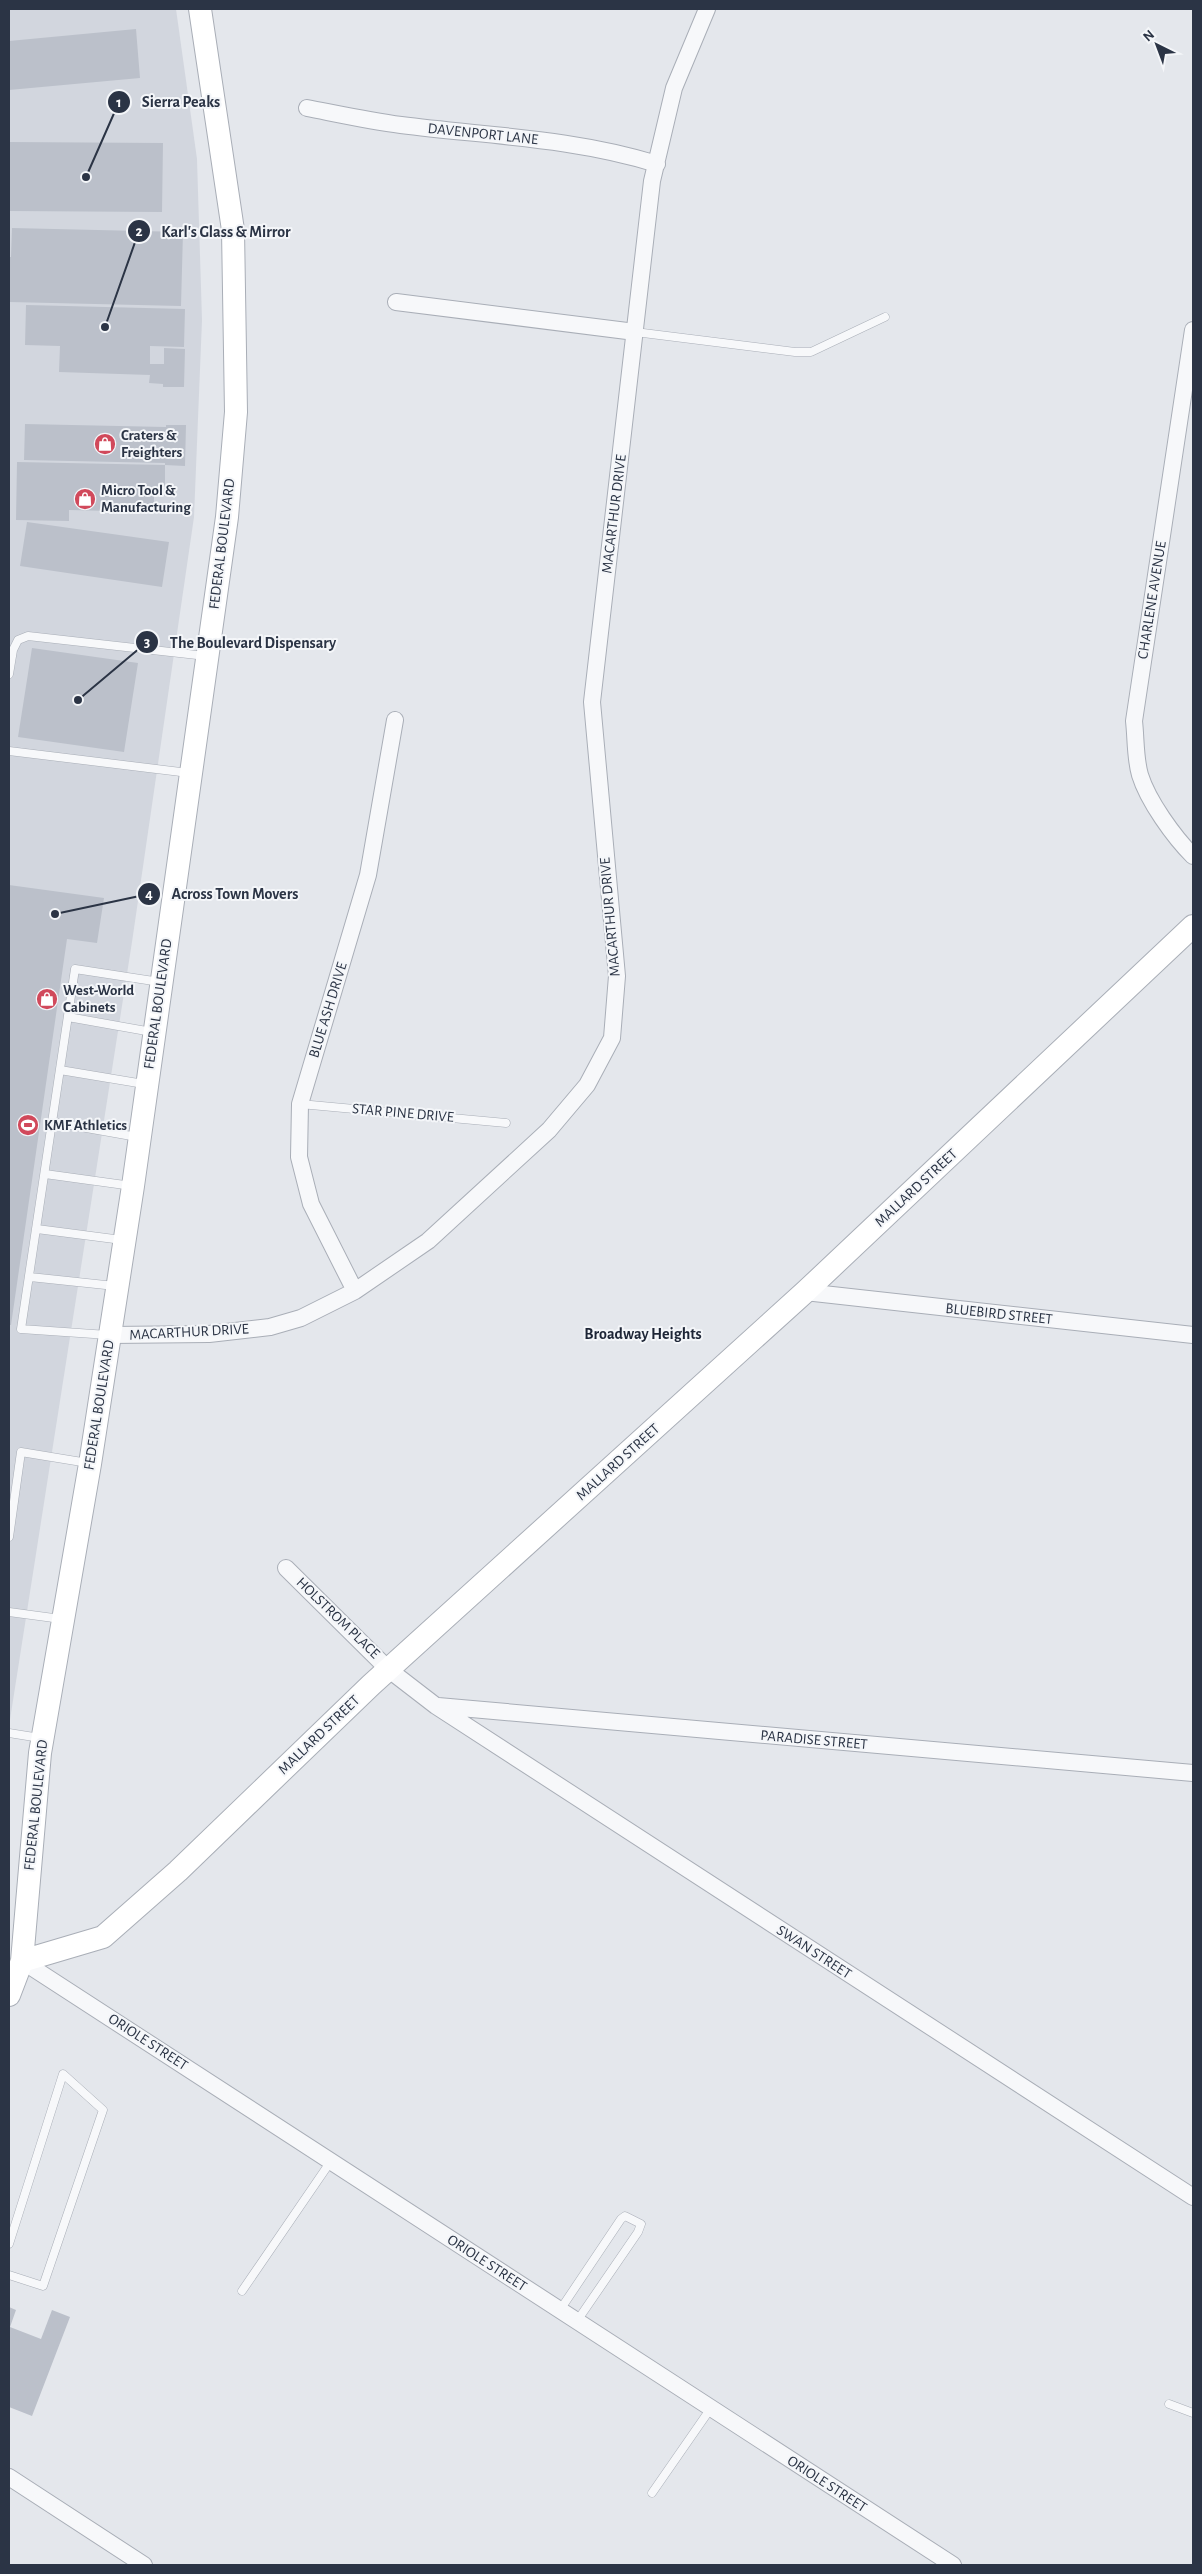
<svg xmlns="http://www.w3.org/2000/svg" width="1202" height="2574" font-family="'Alegreya Sans',sans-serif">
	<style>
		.built { fill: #d2d6de }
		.building { fill: #bbc0ca }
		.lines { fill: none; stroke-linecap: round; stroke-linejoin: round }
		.lane-casing { stroke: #a9aeb7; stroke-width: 9 }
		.street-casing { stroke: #a9aeb7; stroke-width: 18 }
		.secondary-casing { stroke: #a9aeb7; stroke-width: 24 }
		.lane { stroke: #f7f8fa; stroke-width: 8 }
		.street { stroke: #f7f8fa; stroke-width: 16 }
		.secondary { stroke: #fff; stroke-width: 22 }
		.labels { text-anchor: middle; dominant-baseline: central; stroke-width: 4; stroke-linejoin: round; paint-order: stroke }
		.street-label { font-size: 15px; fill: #2b3445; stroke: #f4f6f9 }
		.poi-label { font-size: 15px; font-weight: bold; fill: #2b3445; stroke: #f4f6f9; text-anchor: start }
		.neighbourhood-label { font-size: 16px; font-weight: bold; fill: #1d2536; stroke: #f4f6f9 }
		.leader { fill: none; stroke: #2b3445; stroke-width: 2 }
		.callout-dot { fill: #2b3445; stroke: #f4f6f9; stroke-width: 2 }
		.mark-label { font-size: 15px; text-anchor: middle; font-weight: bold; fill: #fff }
		.callout-label { font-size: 16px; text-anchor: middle; font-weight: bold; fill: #2b3445; stroke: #f4f6f9; stroke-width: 4; stroke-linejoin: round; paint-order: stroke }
	</style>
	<rect width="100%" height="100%" fill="#e4e7ec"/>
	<path class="built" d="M9,9H176L197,159L202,320L194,517L132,942L9,1726Z"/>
	<path class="building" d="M136,29L140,78L9,90V41Z
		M9,142L163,143L162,212L9,211Z
		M12,228L183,232L181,306L9,302V257H11Z
		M26,305L185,309L184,347L150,346V364H164V348L185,349L184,387H163V384L149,383L150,375L59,372L60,346L25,345Z
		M25,424L166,427V425H186L185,466L165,465V487H154V512L69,510V521L16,520L17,462L165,465V463L24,460Z
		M27,522L169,542L162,587L20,566Z
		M32,648L138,663L124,752L18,737Z
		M9,885L104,898L97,943L67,939L11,1325H9Z
		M9,2307L16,2310L10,2327L41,2339L52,2310L70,2317L32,2416L9,2407Z"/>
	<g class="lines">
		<g class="lane-casing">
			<path id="lane" d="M635,332L795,352H811L885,317
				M9,674L13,650L18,640L28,636L206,656
				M9,751L189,773
				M68,1017L152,1032
				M60,1070L144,1084
				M300,1104L506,1123
				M53,1122L137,1137
				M45,1174L132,1186
				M37,1229L122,1240
				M30,1277L115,1286
				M108,1335L21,1329L75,969L160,982
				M9,1537L21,1452L88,1463
				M9,1612L61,1619
				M9,1733L40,1738
				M9,2244L63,2074L103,2110L43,2286L9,2275
				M242,2291L331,2161
				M560,2310L621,2219L625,2216L641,2224L638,2232L577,2321
				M1169,2404L1193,2413
				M652,2493L711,2408"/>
		</g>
		<g class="street-casing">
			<path id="street" d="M307,108C338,114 370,121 401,125C487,136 574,138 657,164
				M396,302L635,332
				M1193,330L1134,721C1136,738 1135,758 1140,775C1148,801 1174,837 1193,856
				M355,1291L311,1204L299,1157L300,1104L368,875L395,720
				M805,1292L1193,1335
				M110,1335L209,1334L270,1327L301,1318L355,1291L428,1241L549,1130L587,1085L612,1038L617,976L592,702L652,181L674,88L707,9
				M286,1568L388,1669L436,1706L1193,2197
				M438,1706L1193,1773
				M22,1961L953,2565
				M9,2477L144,2565"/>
		</g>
		<g class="secondary-casing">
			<path id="secondary" d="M22,1961L103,1937L178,1871L371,1685L805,1292L1193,926
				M9,1995L22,1961L40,1753L90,1464L133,1186L227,517L236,412L233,230L200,9"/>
		</g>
		<use href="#lane" class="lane"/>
		<use href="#street" class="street"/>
		<use href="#secondary" class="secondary"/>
	</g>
	<defs>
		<g id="shop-disc" transform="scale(1.125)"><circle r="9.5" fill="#d1495b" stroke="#f4f6f9"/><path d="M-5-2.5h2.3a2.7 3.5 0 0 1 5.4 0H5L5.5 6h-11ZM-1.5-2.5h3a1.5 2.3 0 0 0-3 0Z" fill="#fff"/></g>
		<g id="stadium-disc" transform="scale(1.125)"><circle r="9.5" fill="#d1495b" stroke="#f4f6f9"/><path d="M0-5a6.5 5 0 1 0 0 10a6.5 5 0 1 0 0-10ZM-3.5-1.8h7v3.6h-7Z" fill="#fff"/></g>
	</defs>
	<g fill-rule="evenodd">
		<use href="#shop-disc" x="105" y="444"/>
		<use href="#shop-disc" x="85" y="499"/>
		<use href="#shop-disc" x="47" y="999"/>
		<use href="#stadium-disc" x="28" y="1125"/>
	</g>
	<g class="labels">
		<g class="street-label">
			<text transform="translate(483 134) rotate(6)">DAVENPORT LANE</text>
			<text transform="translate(614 514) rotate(-83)">MACARTHUR DRIVE</text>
			<text transform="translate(222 544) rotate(-83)">FEDERAL BOULEVARD</text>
			<text transform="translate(1152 600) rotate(-81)">CHARLENE AVENUE</text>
			<text transform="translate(610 917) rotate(-95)">MACARTHUR DRIVE</text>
			<text transform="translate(158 1004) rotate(-82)">FEDERAL BOULEVARD</text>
			<text transform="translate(328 1010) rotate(-73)">BLUE ASH DRIVE</text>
			<text transform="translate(403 1113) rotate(5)">STAR PINE DRIVE</text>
			<text transform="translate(916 1188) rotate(-43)">MALLARD STREET</text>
			<text transform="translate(999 1314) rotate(6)">BLUEBIRD STREET</text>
			<text transform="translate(189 1332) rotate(-3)">MACARTHUR DRIVE</text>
			<text transform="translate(99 1405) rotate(-81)">FEDERAL BOULEVARD</text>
			<text transform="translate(618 1462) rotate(-42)">MALLARD STREET</text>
			<text transform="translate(338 1618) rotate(44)">HOLSTROM PLACE</text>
			<text transform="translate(319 1735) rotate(-44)">MALLARD STREET</text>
			<text transform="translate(814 1740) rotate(5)">PARADISE STREET</text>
			<text transform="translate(36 1805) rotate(-84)">FEDERAL BOULEVARD</text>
			<text transform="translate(814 1952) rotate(33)">SWAN STREET</text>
			<text transform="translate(148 2042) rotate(33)">ORIOLE STREET</text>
			<text transform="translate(487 2263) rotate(33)">ORIOLE STREET</text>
			<text transform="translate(827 2484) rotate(33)">ORIOLE STREET</text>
		</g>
		<g class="poi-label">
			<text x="121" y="435">Craters &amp;<tspan x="121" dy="17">Freighters</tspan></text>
			<text x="101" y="490">Micro Tool &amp;<tspan x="101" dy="17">Manufacturing</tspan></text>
			<text x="63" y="990">West-World<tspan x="63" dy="17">Cabinets</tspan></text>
			<text x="44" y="1125">KMF Athletics</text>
		</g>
		<g class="neighbourhood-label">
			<text x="643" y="1334">Broadway Heights</text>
		</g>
	</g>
	<path class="leader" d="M86 177L119 102M105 327L139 231M78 700L147 642M55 914L149 894"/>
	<g class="callout-dot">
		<circle cx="86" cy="177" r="5"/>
		<circle cx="105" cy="327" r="5"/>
		<circle cx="78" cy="700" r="5"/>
		<circle cx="55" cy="914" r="5"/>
		<circle cx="119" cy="102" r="12"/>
		<circle cx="139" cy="231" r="12"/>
		<circle cx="147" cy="642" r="12"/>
		<circle cx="149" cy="894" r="12"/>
	</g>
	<g class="mark-label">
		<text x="119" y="107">1</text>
		<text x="139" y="236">2</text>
		<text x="147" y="647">3</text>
		<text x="149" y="899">4</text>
	</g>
	<g class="callout-label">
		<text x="181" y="107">Sierra Peaks</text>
		<text x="226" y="237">Karl's Glass &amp; Mirror</text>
		<text x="253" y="648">The Boulevard Dispensary</text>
		<text x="235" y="899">Across Town Movers</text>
	</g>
	<rect width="1202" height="2574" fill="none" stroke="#2b3445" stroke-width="20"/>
	<g transform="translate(1157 45) rotate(318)" stroke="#f4f6f9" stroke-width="4" paint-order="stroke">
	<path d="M0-4L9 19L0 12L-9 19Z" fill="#2b3445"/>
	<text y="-8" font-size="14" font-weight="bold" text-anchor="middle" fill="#2b3445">N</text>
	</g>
</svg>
